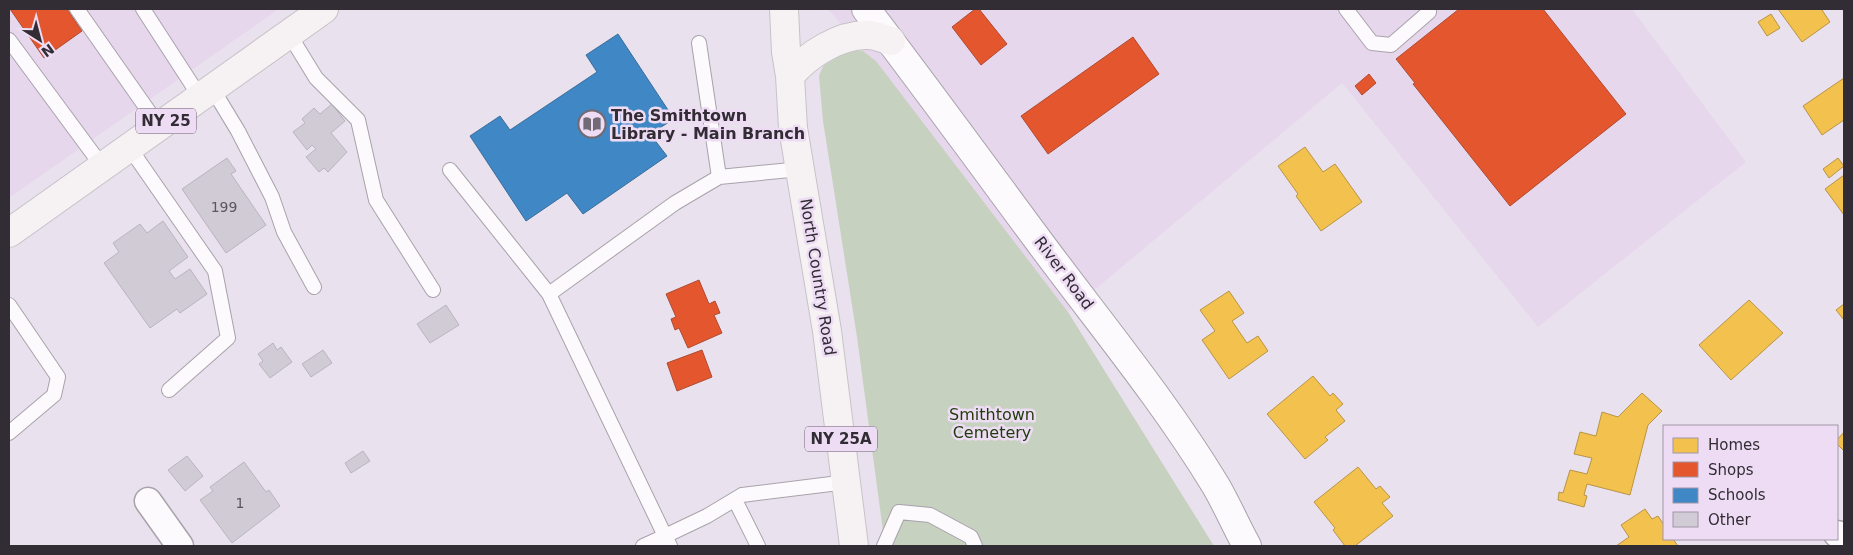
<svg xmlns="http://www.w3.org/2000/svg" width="1853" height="555" font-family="'DejaVu Sans',sans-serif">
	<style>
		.built { fill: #e7d7ed }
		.green { fill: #c6d1c0 }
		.homes { fill: #f2c14e; stroke: #b89446 }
		.shops { fill: #e4572e; stroke: #af4a30 }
		.schools { fill: #3f88c5; stroke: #3b6c9a }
		.building { fill: #d0cbd5; stroke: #bab4bf }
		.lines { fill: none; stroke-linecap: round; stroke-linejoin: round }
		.service-casing { stroke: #a8a2ab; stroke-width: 16 }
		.minor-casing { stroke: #a8a2ab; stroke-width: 29 }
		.tertiary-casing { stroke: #a8a2ab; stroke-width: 30 }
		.primary-casing { stroke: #c7c2c8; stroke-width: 30 }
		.service { stroke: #fcfafc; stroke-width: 14 }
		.minor { stroke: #fcfafc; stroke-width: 26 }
		.tertiary { stroke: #fcfafc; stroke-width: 28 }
		.primary { stroke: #f6f1f3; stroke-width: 28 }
		.labels { text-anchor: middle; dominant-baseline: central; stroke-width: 5; stroke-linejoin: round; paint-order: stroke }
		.number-label { font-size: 14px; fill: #5c5660 }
		.shield { fill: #eddcf3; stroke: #6a616e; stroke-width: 1 }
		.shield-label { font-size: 15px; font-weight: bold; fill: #322c35 }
		.poi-label { font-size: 16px; font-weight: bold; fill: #322c35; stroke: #eddcf3; text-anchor: start }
		.street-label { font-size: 16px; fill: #322c35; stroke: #eddcf3 }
		.park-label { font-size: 16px; fill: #1f3b0c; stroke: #eddcf3 }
	</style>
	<rect width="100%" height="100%" fill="#eae1ee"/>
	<path class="built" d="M9,9H279L9,198Z
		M828,9H1632L1746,162L1538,327L1342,83L1068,312L876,61L863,51Z"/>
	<path class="green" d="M847,51H863L876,61L1068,312L1214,546H885L857,337L823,121L819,76L823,66Z"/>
	<path class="homes" d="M1778,9H1824L1822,10L1830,22L1802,42Z
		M1771,14L1780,28L1767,36L1758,22Z
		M1844,78V120L1822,135L1803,106Z
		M1305,147L1323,172L1335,164L1362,202L1321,231L1296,196L1298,194L1278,166Z
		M1838,158L1844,166L1829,178L1823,169Z
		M1844,175V215L1825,189Z
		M1229,291L1244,313L1232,321L1247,343L1258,336L1268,351L1229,379L1202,340L1215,331L1200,310Z
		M1749,300L1783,333L1731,380L1699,345Z
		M1844,304V320L1836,310Z
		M1313,376L1330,396L1333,393L1343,404L1336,410L1345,421L1325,437L1328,440L1305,459L1267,414Z
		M1642,393L1662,411L1648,425L1630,495L1587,484L1584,495L1587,496L1584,507L1558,500L1559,492L1563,493L1570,470L1587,474L1592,458L1574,454L1580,432L1596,436L1602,412L1618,417Z
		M1844,432V451L1837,444V440Z
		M1358,467L1376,489L1380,486L1390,497L1382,503L1393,516L1355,546H1345L1333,530L1335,528L1314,502Z
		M1645,509L1652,519L1658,516L1664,525V539H1673L1678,546H1616L1629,537L1621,525Z"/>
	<path class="shops" d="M10,9H67L82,31L44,58Z
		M975,9H979L1007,44L981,65L952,27Z
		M1459,9H1543L1626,114L1510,206L1413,84L1415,83L1396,59Z
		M1133,37L1159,74L1048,154L1021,116Z
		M1369,74L1376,83L1362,95L1355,86Z
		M699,280L709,304L715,301L720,313L714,315L722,333L688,348L679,328L675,330L671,319L676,317L666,294Z
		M702,350L712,377L677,391L667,363Z"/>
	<path class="schools" d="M618,34L674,119L650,134L667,156L583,214L567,193L526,221L470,136L500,116L510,130L597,72L586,55Z"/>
	<path class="building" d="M332,104L345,121L331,133L347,152L328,172L324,168L319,172L306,157L316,149L312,145L307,150L293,132L305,123L302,119L314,108L320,114Z
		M227,158L236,171L231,174L266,225L226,253L182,189Z
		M163,221L188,257L169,271L175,279L190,269L207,294L180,313L177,309L150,328L104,263L119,252L113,243L140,224L147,233Z
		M446,305L459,325L430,343L417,324Z
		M273,343L277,350L281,347L292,362L270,378L259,364L263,361L258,354Z
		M323,350L332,363L311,377L302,364Z
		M363,451L370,461L351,473L345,463Z
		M187,456L203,476L185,491L168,470Z
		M244,462L266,492L269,490L280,506L232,543L200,500L213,491L210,487Z"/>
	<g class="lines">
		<g class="service-casing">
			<path id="service" d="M77,9L159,126
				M143,9L200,97
				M1346,9L1372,43L1391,45L1429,12L1428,9
				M289,34L316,78L358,120L376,200L433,290
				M9,40L102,166
				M699,43L719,177L675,203L549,294L665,536L707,516L742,495L847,482
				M212,88L238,131L272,197L284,232L314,287
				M129,147L215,271L228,338L169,390
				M450,170L549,294
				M719,177L801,169
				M9,305L58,377L54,395L9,433
				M735,500L758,546
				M643,546L665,536L670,546
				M884,546L899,512L930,515L971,537L975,546"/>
		</g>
		<g class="minor-casing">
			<path id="minor" d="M148,501L180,546
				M1837,534L1844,536"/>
		</g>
		<g class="tertiary-casing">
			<path id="tertiary" d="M866,9C924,85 981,163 1038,240C1098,321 1163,399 1216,486C1227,505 1236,526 1247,546"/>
		</g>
		<g class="primary-casing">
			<path id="primary" d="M784,9L786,52L790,76L793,128L827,331L854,546
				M790,76C807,55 840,34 868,35C876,35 884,39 891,41
				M9,233L324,9"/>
		</g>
		<use href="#service" class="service"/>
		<use href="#minor" class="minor"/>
		<use href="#tertiary" class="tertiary"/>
		<use href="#primary" class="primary"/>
	</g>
	<defs>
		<g id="library-ring" transform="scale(1.4375)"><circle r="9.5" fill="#eddcf3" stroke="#726b76" stroke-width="1.5"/><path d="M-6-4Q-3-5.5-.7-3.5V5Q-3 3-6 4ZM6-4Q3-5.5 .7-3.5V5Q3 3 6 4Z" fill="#726b76"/></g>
	</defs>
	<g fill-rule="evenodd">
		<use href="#library-ring" x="592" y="124"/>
	</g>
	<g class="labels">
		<g class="number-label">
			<text x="224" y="207">199</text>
			<text x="240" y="503">1</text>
		</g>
		<g class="shield">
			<rect x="136" y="108.5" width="60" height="25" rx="4"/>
			<rect x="805" y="426.5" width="72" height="25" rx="4"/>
		</g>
		<g class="shield-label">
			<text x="166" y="121">NY 25</text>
			<text x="841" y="439">NY 25A</text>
		</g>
		<g class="poi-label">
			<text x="611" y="115">The Smithtown<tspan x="611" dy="18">Library - Main Branch</tspan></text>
		</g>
		<g class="street-label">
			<text transform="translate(1064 273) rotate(53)">River Road</text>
			<text transform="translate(818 277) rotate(81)">North Country Road</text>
		</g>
		<g class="park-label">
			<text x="992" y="414">Smithtown<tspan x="992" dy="18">Cemetery</tspan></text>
		</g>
	</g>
	<rect width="1853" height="555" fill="none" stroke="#322c35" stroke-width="20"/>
	<rect x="1663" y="425" width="175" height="115" fill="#eddcf3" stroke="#a296a7"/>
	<rect x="1673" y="438" width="25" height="15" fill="#f2c14e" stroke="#a296a7"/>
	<text x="1708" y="450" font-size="15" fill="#322c35">Homes</text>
	<rect x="1673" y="462" width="25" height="15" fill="#e4572e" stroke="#a296a7"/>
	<text x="1708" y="475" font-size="15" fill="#322c35">Shops</text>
	<rect x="1673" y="488" width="25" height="15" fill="#3f88c5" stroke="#a296a7"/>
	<text x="1708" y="500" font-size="15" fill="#322c35">Schools</text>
	<rect x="1673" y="512" width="25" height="15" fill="#d0cbd5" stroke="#a296a7"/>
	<text x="1708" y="525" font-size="15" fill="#322c35">Other</text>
	<g transform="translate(40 40) rotate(144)" stroke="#eddcf3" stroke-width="4" paint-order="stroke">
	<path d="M0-4L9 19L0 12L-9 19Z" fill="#322c35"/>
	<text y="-8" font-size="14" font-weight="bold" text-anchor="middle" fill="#322c35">N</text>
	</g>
</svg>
